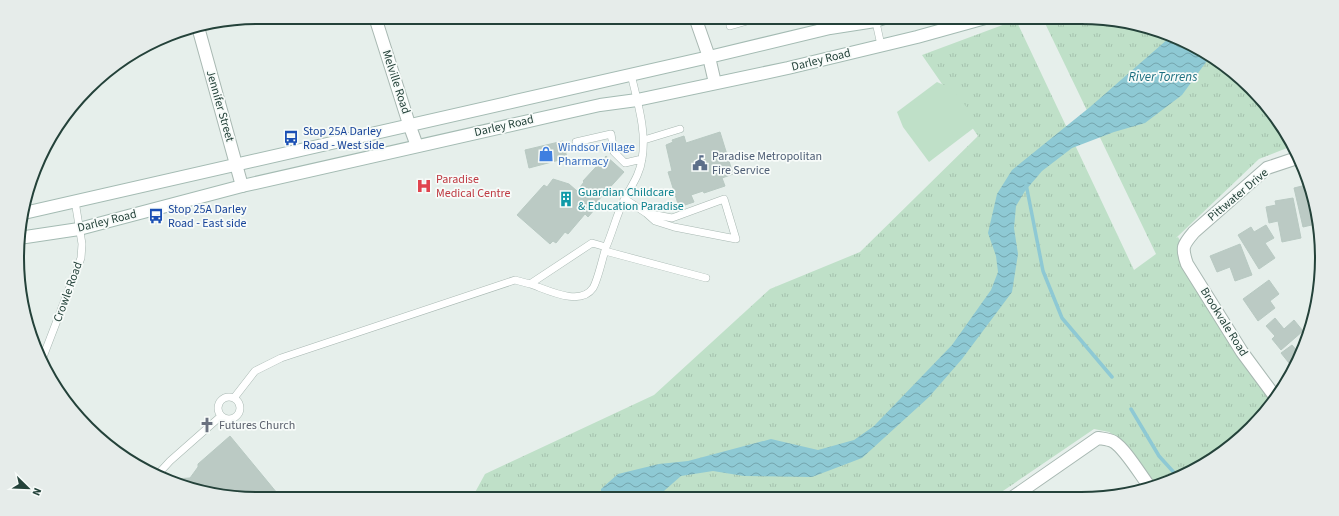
<svg xmlns="http://www.w3.org/2000/svg" width="1339" height="516" font-family="'Source Sans 3',sans-serif">
	<style>
		.park { fill: url(#park-tufts) }
		.pitch { fill: #bfe0c8 }
		.water { fill: url(#water-waves) }
		.lines { fill: none; stroke-linecap: round; stroke-linejoin: round }
		.stream { stroke: #8ec9d4; stroke-width: 3.5 }
		.building { fill: #bbcac4; stroke: #b8c9c2 }
		.lane-casing { stroke: #a8b8b2; stroke-width: 8 }
		.street-casing { stroke: #a8b8b2; stroke-width: 14 }
		.secondary-casing { stroke: #a4bbb3; stroke-width: 14 }
		.lane { stroke: #fff; stroke-width: 7 }
		.street { stroke: #fff; stroke-width: 12 }
		.secondary { stroke: #fff; stroke-width: 12 }
		.labels { text-anchor: middle; dominant-baseline: central; stroke-width: 3.5; stroke-linejoin: round; paint-order: stroke }
		.street-label { font-size: 12px; fill: #24423a; stroke: #f7fbf9 }
		.transit-label { font-size: 12px; fill: #164399; stroke: #f7fbf9; text-anchor: start }
		.shop-label { font-size: 12px; fill: #366cbe; stroke: #f7fbf9; text-anchor: start }
		.service-label { font-size: 12px; fill: #4e5e75; stroke: #f7fbf9; text-anchor: start }
		.health-label { font-size: 12px; fill: #be3a42; stroke: #f7fbf9; text-anchor: start }
		.culture-label { font-size: 12px; fill: #0d838f; stroke: #f7fbf9; text-anchor: start }
		.worship-label { font-size: 12px; fill: #5b616d; stroke: #f7fbf9; text-anchor: start }
		.water-label { font-size: 13px; font-style: italic; fill: #1c6f80; stroke: #f7fbf9 }
		.rim { fill: none; stroke: #24423a; stroke-width: 2 }
	</style>
	<defs>
		<pattern id="park-tufts" width="24" height="20" patternUnits="userSpaceOnUse"><rect width="24" height="20" fill="#bfe0c8"/><path d="M3 7l-1-3M5 7V3M7 7l1-3M15 17l-1-3M17 17v-4M19 17l1-3" fill="none" stroke="#a4c1ad"/></pattern>
		<pattern id="water-waves" width="16" height="10" patternUnits="userSpaceOnUse"><rect width="16" height="10" fill="#8ec9d4"/><path d="M0 5q4-4 8 0t8 0" fill="none" stroke="#74a5ad"/></pattern>
	</defs>
	<rect width="100%" height="100%" fill="#e6efeb"/>
	<path class="park" d="M1042,17H1081L1144,25L1228,67L1290,138L1292,146L1259,159L1176,238L1178,237L1242,352L1280,393L1240,439L1187,474L1156,484L1124,442L1109,432L1094,429L994,497L472,498L485,474L654,395L770,289L860,252L978,136L922,55L1016,20L1134,270L1156,254Z"/>
	<path class="pitch" d="M937,82L953,89L979,124L929,162L903,127L897,112Z"/>
	<path class="water" d="M1169,38L1209,58L1182,95L1145,123L1114,132L1072,148L1042,171L1025,191L1016,206L1014,228L1018,254L1012,292L962,359L929,397L862,458L812,477L744,476L713,471L681,476L665,490L658,498H601V489L618,474L659,464L688,461L771,439L818,450L854,440L874,426L952,345L991,290L998,272L996,256L988,233L997,194L1012,170L1090,107Z"/>
	<g class="lines">
		<path class="stream" d="M1026,184L1043,271L1062,318L1112,377
			M1131,409L1159,456L1178,477"/>
	</g>
	<path class="building" d="M720,132L733,174L722,178L725,186L704,193L703,191L691,195L694,202L679,207L668,172L672,171L666,145L673,142L672,140L684,136L686,143Z
		M563,141L567,158L529,168L525,150Z
		M606,156L624,172L593,206L595,209L588,217L585,214L568,234L565,232L556,243L553,241L550,244L517,215L544,185L547,187L553,179L569,184L577,191L584,182L583,181Z
		M1306,185L1313,208H1312L1316,224L1303,227L1294,188Z
		M1293,198L1301,238L1282,242L1278,221L1269,223L1266,207L1276,205L1275,201Z
		M1266,225L1274,238L1265,243L1275,258L1259,269L1238,235L1251,227L1254,232Z
		M1240,244L1252,275L1235,281L1230,267L1217,272L1210,256Z
		M1269,280L1279,294L1270,301L1275,308L1258,321L1243,299Z
		M1275,318L1284,329L1294,320L1303,331L1281,350L1272,339L1275,336L1266,326Z
		M1292,345L1299,353L1294,363L1292,361L1289,363L1281,353Z
		M230,436L282,499H258L195,491L174,480L175,479L190,478L198,467V464Z"/>
	<g class="lines">
		<g class="lane-casing">
			<path id="lane" d="M875,18L881,45
				M730,26L761,17
				M818,29L831,17
				M644,140L680,129
				M576,142L611,134L614,152L625,163L642,159
				M625,199L646,213L672,218L724,199L736,239L674,227L655,221L646,213
				M605,251L706,278
				M530,284C548,290 580,307 593,288C598,280 603,256 606,247
				M43,357L81,258L82,244L75,201
				M218 408a11 11 0 1 1 22 0a11 11 0 1 1-22 0Z
				M234,398L255,371L281,358L515,280L530,284L592,243L606,247C613,231 617,213 625,198C632,185 640,174 642,159C647,131 637,101 631,74
				M159,473L170,461L221,416"/>
		</g>
		<g class="street-casing">
			<path id="street" d="M375,17L409,124L417,146
				M695,17L709,57L715,83
				M198,27L242,186
				M1276,398L1242,352L1187,264C1181,247 1183,245 1194,232L1267,168L1297,158
				M1013,497L1098,438C1104,439 1109,439 1114,442C1125,449 1140,474 1149,486"/>
		</g>
		<g class="secondary-casing">
			<path id="secondary" d="M24,213L709,57L830,28L875,21L887,17
				M19,238L79,229L242,186L551,116L600,105L637,100L788,68L917,37L989,17"/>
		</g>
		<use href="#lane" class="lane"/>
		<use href="#street" class="street"/>
		<use href="#secondary" class="secondary"/>
	</g>
	<defs>
		<g id="bus-bare" transform="scale(1.2)"><path d="M-5-6H5V4H4V6H2V4H-2V6H-4V4H-5ZM-3.5-4V0h7V-4ZM-3.5 1.2v1.5H-2V1.2ZM2 1.2v1.5H3.5V1.2Z" fill="#1a4fb4" stroke="#f7fbf9" stroke-width="2.5" paint-order="stroke"/></g>
		<g id="shop-bare" transform="scale(1.2)"><path d="M-5-2.5h2.3a2.7 3.5 0 0 1 5.4 0H5L5.5 6h-11ZM-1.5-2.5h3a1.5 2.3 0 0 0-3 0Z" fill="#3f7fe0" stroke="#f7fbf9" stroke-width="2.5" paint-order="stroke"/></g>
		<g id="civic-bare" transform="scale(1.2)"><path d="M-.6-6.5H3V-4.5H.6V-3L4-1V1h2V6H-6V1h2V-1L-.6-3ZM-1.2 2.5V6h2.4V2.5Z" fill="#5c6f8a" stroke="#f7fbf9" stroke-width="2.5" paint-order="stroke"/></g>
		<g id="hospital-bare" transform="scale(1.2)"><path d="M-5-5h3v3.5h4V-5h3V5h-3V1.5h-4V5h-3Z" fill="#e0444e" stroke="#f7fbf9" stroke-width="2.5" paint-order="stroke"/></g>
		<g id="building-bare" transform="scale(1.2)"><path d="M-4-6H4V6H1V3H-1V6H-4ZM-2.5-4.3h1.7v1.8h-1.7ZM.8-4.3h1.7v1.8H.8ZM-2.5-1h1.7V.8h-1.7ZM.8-1h1.7V.8H.8Z" fill="#0f9aa8" stroke="#f7fbf9" stroke-width="2.5" paint-order="stroke"/></g>
		<g id="church-bare" transform="scale(1.2)"><path d="M-1.2-6h2.4v3.5h3.3v2.4h-3.3V6h-2.4V-.1h-3.3v-2.4h3.3Z" fill="#6b7280" stroke="#f7fbf9" stroke-width="2.5" paint-order="stroke"/></g>
	</defs>
	<g fill-rule="evenodd">
		<use href="#bus-bare" x="291" y="138"/>
		<use href="#shop-bare" x="546" y="154"/>
		<use href="#civic-bare" x="700" y="163"/>
		<use href="#hospital-bare" x="424" y="186"/>
		<use href="#building-bare" x="566" y="199"/>
		<use href="#bus-bare" x="156" y="216"/>
		<use href="#church-bare" x="207" y="425"/>
	</g>
	<g class="labels">
		<g class="street-label">
			<text transform="translate(821 60) rotate(-14)">Darley Road</text>
			<text transform="translate(396 82) rotate(72)">Melville Road</text>
			<text transform="translate(220 106) rotate(74)">Jennifer Street</text>
			<text transform="translate(504 126) rotate(-13)">Darley Road</text>
			<text transform="translate(1238 195) rotate(-40)">Pittwater Drive</text>
			<text transform="translate(107 221) rotate(-14)">Darley Road</text>
			<text transform="translate(68 292) rotate(-70)">Crowle Road</text>
			<text transform="translate(1224 322) rotate(58)">Brookvale Road</text>
		</g>
		<g class="transit-label">
			<text x="303" y="131">Stop 25A Darley<tspan x="303" dy="14">Road - West side</tspan></text>
			<text x="168" y="209">Stop 25A Darley<tspan x="168" dy="14">Road - East side</tspan></text>
		</g>
		<g class="shop-label">
			<text x="558" y="147">Windsor Village<tspan x="558" dy="14">Pharmacy</tspan></text>
		</g>
		<g class="service-label">
			<text x="712" y="156">Paradise Metropolitan<tspan x="712" dy="14">Fire Service</tspan></text>
		</g>
		<g class="health-label">
			<text x="436" y="179">Paradise<tspan x="436" dy="14">Medical Centre</tspan></text>
		</g>
		<g class="culture-label">
			<text x="578" y="192">Guardian Childcare<tspan x="578" dy="14">&amp; Education Paradise</tspan></text>
		</g>
		<g class="worship-label">
			<text x="219" y="425">Futures Church</text>
		</g>
		<g class="water-label">
			<text x="1163" y="77">River Torrens</text>
		</g>
	</g>
	<path d="M0 0H1339V516H0ZM258 24H1081A234 234 0 0 1 1315 258V258A234 234 0 0 1 1081 492H258A234 234 0 0 1 24 258V258A234 234 0 0 1 258 24Z" fill="#e6ecea" fill-rule="evenodd"/>
	<path class="rim" d="M258 24H1081A234 234 0 0 1 1315 258V258A234 234 0 0 1 1081 492H258A234 234 0 0 1 24 258V258A234 234 0 0 1 258 24Z"/>
	<g transform="translate(28 488) rotate(113)" stroke="#f7fbf9" stroke-width="3" paint-order="stroke">
	<path d="M0-3L7 15L0 10L-7 15Z" fill="#24423a"/>
	<text y="-6" font-size="11" font-weight="bold" text-anchor="middle" fill="#24423a">N</text>
	</g>
</svg>
